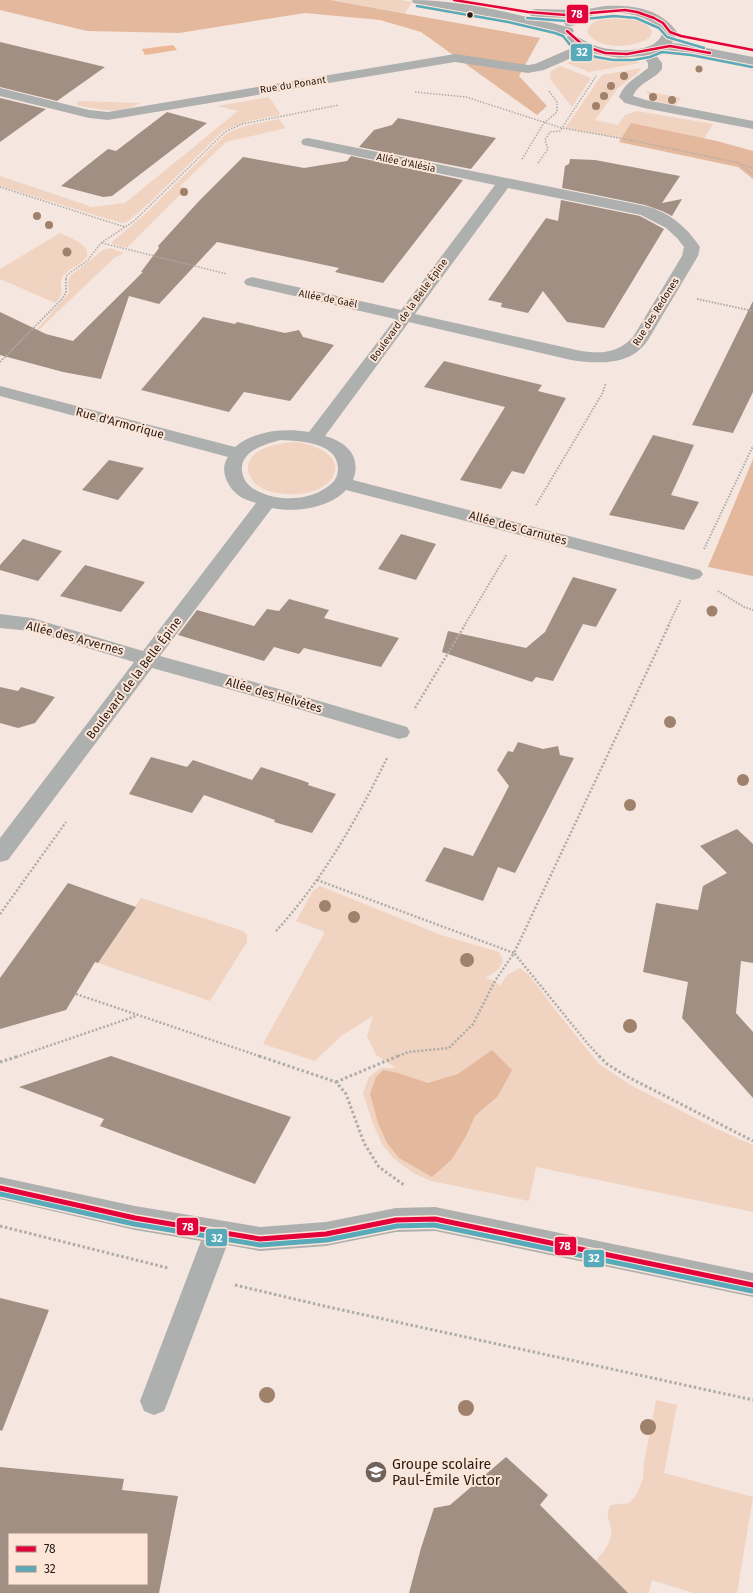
<svg xmlns="http://www.w3.org/2000/svg" width="753" height="1593" font-family="'Fira Sans',sans-serif">
	<style>
		.green { fill: #f0d3c1 }
		.forest { fill: #e4b89d }
		.water { fill: #ebb796 }
		.building { fill: #a18f83; fill-rule: evenodd }
		.lines { fill: none; stroke-linecap: round; stroke-linejoin: round }
		.path-far3 { stroke: #aeaca9; stroke-width: 1.5; stroke-dasharray: 1.5 1.5; stroke-linecap: butt }
		.path-far2 { stroke: #aeaca9; stroke-width: 2; stroke-dasharray: 1.5 1.5; stroke-linecap: butt }
		.path-far1 { stroke: #aeaca9; stroke-width: 2.5; stroke-dasharray: 2 2; stroke-linecap: butt }
		.path { stroke: #aeaca9; stroke-width: 3; stroke-dasharray: 2.5 2.5; stroke-linecap: butt }
		.minor { fill: #aeb0af; fill-rule: evenodd }
		.bus-1-far1-casing { stroke: #fde5d7; stroke-width: 4.5 }
		.bus-1-casing { stroke: #fde5d7; stroke-width: 8 }
		.bus-2-far1-casing { stroke: #fde5d7; stroke-width: 4.5 }
		.bus-2-casing { stroke: #fde5d7; stroke-width: 8 }
		.bus-1-far1 { stroke: #e4003a; stroke-width: 2.5 }
		.bus-1 { stroke: #e4003a; stroke-width: 5 }
		.bus-2-far1 { stroke: #58aabb; stroke-width: 2.5 }
		.bus-2 { stroke: #58aabb; stroke-width: 5 }
		.tree { fill: #a0816c }
		.bus-dot { fill: #251a14; stroke: #fde5d7; stroke-width: 1.5 }
		.labels { text-anchor: middle; dominant-baseline: central; stroke-width: 4; stroke-linejoin: round; paint-order: stroke }
		.far-street-label { font-size: 10px; fill: #251a14; stroke: #fde5d7 }
		.street-label { font-size: 12px; fill: #251a14; stroke: #fde5d7 }
		.near-poi-label { font-size: 14px; fill: #251a14; stroke: #fde5d7; text-anchor: start }
		.line-badge { stroke: #fde5d7; stroke-width: 1.5 }
		.badge-label { font-size: 11px; text-anchor: middle; font-weight: bold; fill: #fff }
	</style>
	<rect width="100%" height="100%" fill="#f5e7df"/>
	<path class="green" d="M330,0H401L412,2L405,13Z
		M612,18C626,18 643,18 652,31L651,36C637,49 595,51 587,31C591,20 602,19 612,18Z
		M582,57L630,59L640,63L589,72L567,63Z
		M560,66L591,78L572,107L550,79L551,71Z
		M641,68L638,73L618,88L595,120L618,125L625,115L637,111L713,124L695,153L565,128L602,75Z
		M646,91L681,98L676,105C666,103 651,103 646,91Z
		M269,97L280,113L279,115L249,121L223,131L149,203L127,222L123,223L108,219L0,186V176L92,207L125,203L238,111L217,106Z
		M78,101L139,103C123,116 96,109 77,105Z
		M279,119L286,128L226,142L180,186L187,188L127,248L112,244V242L145,214L226,134C242,125 261,123 279,119Z
		M60,233C68,237 93,245 86,258C83,263 76,266 71,269C68,272 63,274 62,278C58,289 67,291 55,303L0,279V269Z
		M110,248L124,253L114,258L22,346L69,293L68,283L70,276L103,250Z
		M296,442C312,444 346,455 332,478C320,497 280,498 262,488C254,484 249,478 248,469C247,447 281,443 296,442Z
		M320,886L441,935L499,952L503,961C500,971 492,974 485,978L495,981L500,986L507,975L520,968L529,975L536,984L557,1012L599,1064L632,1086L715,1128L753,1145V1212L536,1167L529,1201L431,1181L413,1173L393,1158L382,1144L373,1124L363,1093L369,1077L381,1068H396L376,1055L367,1036L373,1016L341,1036L315,1061L263,1044L325,932L296,921L313,891Z
		M141,898L243,931L247,935V942L210,1001L98,963Z
		M656,1400L677,1405L664,1473L753,1497L737,1593H693L652,1580L649,1593H605L596,1561C603,1552 613,1542 611,1529C610,1520 604,1514 611,1505L629,1503L637,1494L643,1478L644,1463Z"/>
	<path class="forest" d="M0,0H330L540,38L519,76L547,106L537,115L421,32L380,20L305,13L179,33L87,31L0,10Z
		M631,123L717,141L753,151V179L738,167L619,142Z
		M753,459V576L708,567Z
		M492,1050L512,1070L498,1096L475,1116L466,1136L452,1159L432,1177L399,1158L387,1143L378,1123L370,1094L376,1077L383,1070L398,1073L428,1083L458,1074Z"/>
	<path class="water" d="M173,45L177,50L145,55L142,49Z"/>
	<path class="building" d="M0,42L105,67L57,101L0,87Z
		M0,98L46,109L0,142Z
		M167,112L207,123L112,196L103,197L61,186L108,149L116,151Z
		M398,118L496,138L471,169L359,147L374,130L392,125Z
		M351,156L463,180L383,283L335,272L339,268L217,242L159,304L129,296L101,379L63,372L0,355V312L46,334L73,341L143,272H141L159,248L158,246L199,201L243,157L304,168L347,161Z
		M570,159L595,160L680,176L662,203L682,199L672,216L662,211L645,205L562,188L565,166L569,164Z
		M561,200L640,216L664,229L604,328L567,322L543,291L528,313L501,307L502,303L488,300L546,218L558,221Z
		M753,301V392L733,433L692,425Z
		M203,317L235,324L237,322L285,333L299,330L303,337L334,345L290,401L244,392L229,412L141,390Z
		M444,361L542,385L538,391L566,398L524,474L512,471L501,489L460,480L505,407L424,387Z
		M653,435L694,445L671,495L699,502L684,530L609,515Z
		M109,460L144,468L118,500L82,490Z
		M401,534L436,544L416,580L378,569Z
		M23,539L62,551L38,581L0,570V565Z
		M85,565L145,582L121,612L60,596Z
		M573,577L617,589L596,627L583,624L553,681L536,677L532,682L442,652L448,631L526,648L545,632Z
		M289,599L329,610L324,618L399,638L381,667L304,648L299,654L274,647L264,661L178,635L197,610L254,626L267,609L279,611Z
		M0,687L18,691L21,687L55,697L35,723L18,728L0,723Z
		M518,742L543,749L558,746L560,755L574,758L515,873L498,867L483,901L425,881L444,847L473,856L509,786L497,770L508,751L513,752Z
		M151,757L187,767L193,760L252,780L261,767L301,780L309,783L308,785L336,794L312,833L274,822L275,820L204,795L192,813L129,794Z
		M737,829L753,844V963L741,961L736,1013L753,1032V1098L682,1018L688,982L643,972L656,903L698,910L703,886L727,873L700,846Z
		M68,883L136,907L98,963L95,962L66,1010L0,1029V978Z
		M111,1056L291,1117L255,1184L100,1126L104,1119L19,1087Z
		M0,1298L49,1310L2,1431L0,1430Z
		M506,1457L548,1495L540,1505L628,1593H409L421,1548L434,1508L450,1505Z
		M0,1467L124,1479L122,1490L178,1496L159,1593H0ZM9,1534H147V1584H9Z"/>
	<g class="lines">
		<path class="path-far3" d="M415,92L466,97L562,128L625,139L739,163L753,168
			M522,159L544,123L557,112V102L549,91
			M538,163L548,149L545,140L550,132L560,131L596,76
			M741,165L753,175
			M0,187L125,227
			M102,243L227,274
			M66,279L67,275L87,261L101,243L134,221L225,132L242,124L339,105"/>
		<path class="path-far2" d="M697,299L753,311
			M0,362L63,298L66,292V278
			M536,505L602,394L606,383
			M704,549L753,446
			M718,591L744,607L753,610
			M464,626L507,554
			M668,626L681,599"/>
		<path class="path-far1" d="M415,708L465,625
			M317,880L514,953L495,981L473,1024L449,1048L408,1052L396,1057
			M0,914L66,822
			M276,931C322,881 357,819 387,758
			M76,994L262,1057
			M16,1057L136,1016
			M600,1057L588,1044L514,953L669,625"/>
		<path class="path" d="M259,1056L336,1082L346,1094L364,1143L379,1167L404,1185
			M599,1056L607,1064L628,1077L753,1141
			M0,1062L19,1056
			M336,1082L398,1056
			M0,1226L168,1268
			M235,1285L324,1306L753,1400"/>
		<path class="minor" d="M412,0C466,0 519,15 572,28L574,31L572,34L567,35L508,20L418,4L413,3Z
			M605,6C632,5 660,8 677,32L672,43L692,45L753,57V65L692,53L664,50L655,54L662,63V69C654,80 639,82 633,96L646,100L753,121V129L644,108L625,103L619,97C625,82 636,78 648,68V63L642,56L620,58L585,52L544,70L528,73L455,62L108,120L89,118L0,96V88L89,110L108,112L455,54L528,65L535,64L574,47L565,39L567,36C578,34 586,43 596,46C614,52 656,55 663,32C647,12 611,8 588,17C579,20 577,28 566,26L564,23L569,18L536,17L531,16L529,13L531,10L536,9L582,10Z
			M308,138L645,206C669,212 686,226 700,247L698,256L648,340C631,366 599,364 571,360L409,322L325,436C347,442 362,457 353,480L700,570L703,574L700,578L693,580L346,490C330,508 294,513 272,508L160,656L279,689L407,727L410,732L407,737L399,739L268,700L152,668L8,860L0,862V838L134,662L31,631L0,628V614L32,618L143,651L256,503C250,501 243,499 238,495C227,487 219,469 228,457L0,396V386L235,447C256,430 284,428 309,432L395,319L246,285L244,282L246,279L252,277L401,310L495,185L303,145L301,142L303,139ZM508,188L641,215L666,228L677,238L684,247L682,256L633,337C618,353 602,354 581,351L415,314ZM281,440C300,441 337,442 338,468C338,474 336,480 331,484C311,502 273,503 251,487C246,483 243,478 242,471C240,451 265,444 281,440Z
			M0,1177L135,1206L260,1227L326,1222L396,1208L435,1207L753,1273V1297L435,1231L396,1232L326,1246L260,1251L227,1245L168,1401L164,1411L154,1415L144,1411L140,1401L201,1241L135,1230L0,1199Z"/>
		<g class="bus-1-far1-casing">
			<path id="bus-1-far1" d="M454,0L528,12L566,15L625,10L637,12L654,18L663,23L670,32L681,36L753,50
				M567,31L584,46L605,53L627,54L670,46L710,53"/>
		</g>
		<g class="bus-1-casing">
			<path id="bus-1" d="M0,1188L135,1218L260,1239L326,1234L396,1220L435,1219L753,1285"/>
		</g>
		<g class="bus-2-far1-casing">
			<path id="bus-2-far1" d="M417,6L508,22L555,33L563,36L571,46L583,53L596,57L613,60H633L650,57L662,52L691,55L752,67
				M527,18L566,21L614,16L636,18L659,28L667,37L704,48"/>
		</g>
		<g class="bus-2-casing">
			<path id="bus-2" d="M0,1194L134,1224L260,1245L327,1240L397,1226L434,1225L752,1291"/>
		</g>
		<use href="#bus-1-far1" class="bus-1-far1"/>
		<use href="#bus-1" class="bus-1"/>
		<use href="#bus-2-far1" class="bus-2-far1"/>
		<use href="#bus-2" class="bus-2"/>
	</g>
	<g class="tree">
		<circle cx="699" cy="69" r="3.5"/>
		<circle cx="624" cy="76" r="4"/>
		<circle cx="611" cy="86" r="4"/>
		<circle cx="604" cy="96" r="4"/>
		<circle cx="653" cy="97" r="4"/>
		<circle cx="672" cy="100" r="4"/>
		<circle cx="596" cy="106" r="4"/>
		<circle cx="184" cy="192" r="4"/>
		<circle cx="37" cy="216" r="4"/>
		<circle cx="49" cy="225" r="4"/>
		<circle cx="67" cy="252" r="4.5"/>
		<circle cx="712" cy="611" r="5.5"/>
		<circle cx="670" cy="722" r="6"/>
		<circle cx="743" cy="780" r="6"/>
		<circle cx="630" cy="805" r="6"/>
		<circle cx="325" cy="906" r="6"/>
		<circle cx="354" cy="917" r="6"/>
		<circle cx="467" cy="960" r="7"/>
		<circle cx="630" cy="1026" r="7"/>
		<circle cx="267" cy="1395" r="8"/>
		<circle cx="466" cy="1408" r="8"/>
		<circle cx="648" cy="1427" r="8"/>
	</g>
	<defs>
		<g id="school-disc" transform="scale(1.15)"><circle r="9.5" fill="#6e625b" stroke="#fde5d7"/><path d="M0-5L7-2L0 1L-7-2ZM-4 1L0 2.5L4 1V4Q0 6-4 4Z" fill="#fff"/></g>
	</defs>
	<g fill-rule="evenodd">
		<use href="#school-disc" x="376" y="1472"/>
	</g>
	<circle class="bus-dot" cx="470" cy="15" r="3.5"/>
	<g class="labels">
		<g class="far-street-label">
			<text transform="translate(293 85) rotate(-9)">Rue du Ponant</text>
			<text transform="translate(406 163) rotate(12)">Allée d'Alésia</text>
			<text transform="translate(328 299) rotate(11)">Allée de Gaël</text>
			<text transform="translate(409 310) rotate(-54)">Boulevard de la Belle Épine</text>
			<text transform="translate(656 312) rotate(-58)">Rue des Redones</text>
		</g>
		<g class="street-label">
			<text transform="translate(120 423) rotate(15)">Rue d'Armorique</text>
			<text transform="translate(518 528) rotate(15)">Allée des Carnutes</text>
			<text transform="translate(75 638) rotate(15)">Allée des Arvernes</text>
			<text transform="translate(134 678) rotate(-53)">Boulevard de la Belle Épine</text>
			<text transform="translate(274 695) rotate(16)">Allée des Helvètes</text>
		</g>
		<g class="near-poi-label">
			<text x="392" y="1464">Groupe scolaire<tspan x="392" dy="16">Paul-Émile Victor</tspan></text>
		</g>
	</g>
	<g class="line-badge">
		<rect x="566" y="4" width="23" height="20" rx="4" fill="#e4003a"/>
		<rect x="570" y="43" width="23" height="19" rx="4" fill="#58aabb"/>
		<rect x="176" y="1217" width="23" height="19" rx="4" fill="#e4003a"/>
		<rect x="205" y="1228" width="23" height="19" rx="4" fill="#58aabb"/>
		<rect x="554" y="1236" width="23" height="20" rx="4" fill="#e4003a"/>
		<rect x="583" y="1249" width="22" height="19" rx="4" fill="#58aabb"/>
	</g>
	<g class="badge-label">
		<text x="577" y="18">78</text>
		<text x="582" y="56">32</text>
		<text x="188" y="1231">78</text>
		<text x="217" y="1242">32</text>
		<text x="565" y="1250">78</text>
		<text x="594" y="1262">32</text>
	</g>
	<rect x="8" y="1533" width="140" height="52" fill="#fde5d7" stroke="#a79489"/>
	<rect x="16" y="1546" width="20" height="6" fill="#e4003a" stroke="#a79489"/>
	<text x="44" y="1553" font-size="12" fill="#251a14">78</text>
	<rect x="16" y="1566" width="20" height="6" fill="#58aabb" stroke="#a79489"/>
	<text x="44" y="1573" font-size="12" fill="#251a14">32</text>
</svg>
